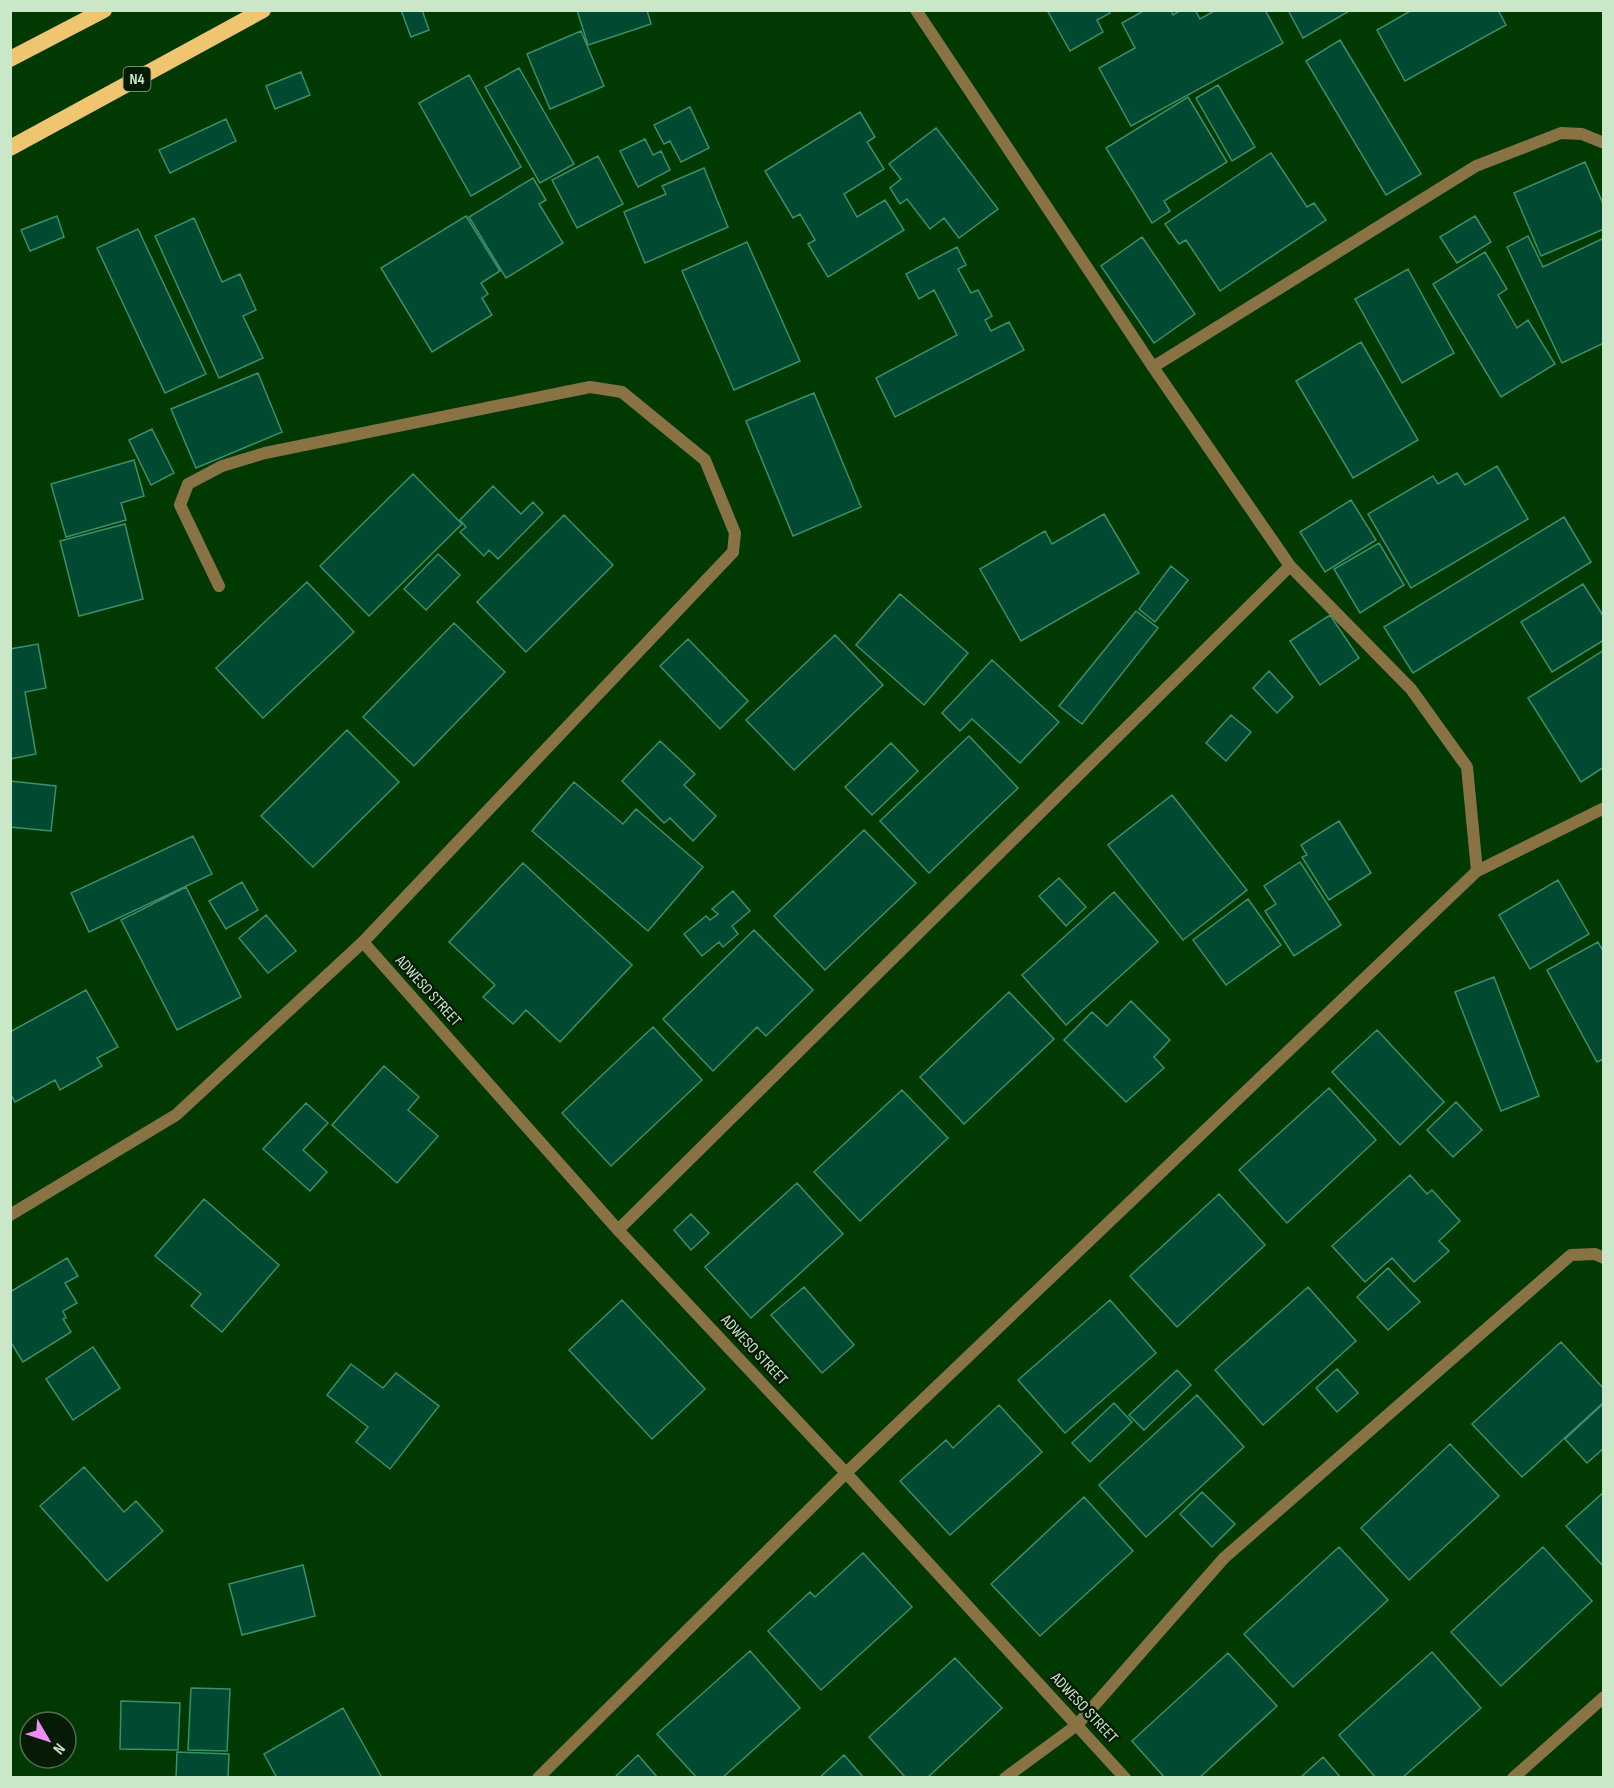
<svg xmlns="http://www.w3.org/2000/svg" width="1614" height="1788" font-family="'Sofia Sans Condensed',sans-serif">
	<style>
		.building { fill: #024932; stroke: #38906c; stroke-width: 1.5 }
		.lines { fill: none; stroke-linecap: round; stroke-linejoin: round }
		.minor { stroke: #897244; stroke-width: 12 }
		.trunk { stroke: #efc570; stroke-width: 16 }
		.labels { text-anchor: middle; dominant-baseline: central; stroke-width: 5; stroke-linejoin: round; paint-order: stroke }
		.shield { fill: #051b05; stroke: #8faa8e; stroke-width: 1.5 }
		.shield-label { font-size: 15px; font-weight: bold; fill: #cae7c8 }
		.street-label { font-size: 16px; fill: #cae7c8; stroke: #051b05 }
	</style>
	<rect width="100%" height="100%" fill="#003902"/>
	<path class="building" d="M401,10H422L429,30L411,37Z
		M577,10H647L651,24L588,45Z
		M1047,10H1108L1110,13L1097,20L1103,32L1070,51Z
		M1145,10H1171L1173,15L1181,10H1195L1200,19L1216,10H1265L1283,43L1131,126L1099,68L1135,48L1122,23Z
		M1288,10H1351L1303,38Z
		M1412,10H1498L1506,25L1405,81L1377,30Z
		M581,31L604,86L550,109L527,54Z
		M1340,40L1421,174L1386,195L1306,61Z
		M519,68L574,164L540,183L485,87Z
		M301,72L310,95L275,109L266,86Z
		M469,75L521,167L471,196L419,103Z
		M1218,85L1255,147L1232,161L1196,98Z
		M1188,97L1227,162L1164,201L1170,211L1152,223L1106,148Z
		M690,107L709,148L681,162L670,141L664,144L654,125Z
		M860,112L875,137L867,142L884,169L844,194L857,217L885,200L904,230L828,277L808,244L815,240L800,214L793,218L765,171Z
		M226,119L236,141L170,173L159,150Z
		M936,128L998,209L959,238L944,218L930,229L907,199L900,204L890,188L901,179L889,164Z
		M645,139L653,155L661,151L670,170L638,187L620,151Z
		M1271,153L1307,207L1314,203L1326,220L1220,291L1186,240L1179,244L1165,224Z
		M598,156L623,204L577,228L552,180Z
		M1585,162L1604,206V229L1541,256L1514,193Z
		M704,168L728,227L645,263L624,212L666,194L662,186Z
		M533,178L546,200L539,204L563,243L506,278L469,217Z
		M57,216L64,237L30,251L21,230Z
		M466,216L500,271L481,283L488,294L482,298L492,315L432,352L381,268Z
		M1475,216L1491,242L1457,263L1440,237Z
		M194,218L222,282L240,274L256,310L243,316L263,358L219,378L155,236Z
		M138,229L206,374L165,393L97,248Z
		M1528,236L1543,267L1604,238V343L1562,363L1507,247Z
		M1142,237L1195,314L1154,343L1101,266Z
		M747,242L800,361L734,390L682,271Z
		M957,247L966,265L958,269L971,293L978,290L992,316L985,320L991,331L1009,322L1024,350L895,417L876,378L957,335L934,290L919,299L906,274Z
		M1485,252L1507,289L1498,295L1517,328L1528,320L1555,364L1501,397L1433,284Z
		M1408,269L1454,353L1402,383L1355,299Z
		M1361,342L1418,440L1353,478L1296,381Z
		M258,373L282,432L196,468L171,409Z
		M814,393L861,507L793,536L746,421Z
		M152,429L174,473L151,485L129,440Z
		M134,460L144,496L121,503L126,520L66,537L51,484Z
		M1497,466L1528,519L1411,588L1368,514L1433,476L1438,484L1457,473L1465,485Z
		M413,474L462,524L369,616L320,566Z
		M493,486L521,514L533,502L543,513L498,559L489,550L484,556L460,532L466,527L460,520Z
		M1351,500L1376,540L1325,572L1300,532Z
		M1104,514L1139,573L1021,641L980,569L1045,531L1052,544Z
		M564,515L613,565L526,652L477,602Z
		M1564,517L1591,562L1413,673L1384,627Z
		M125,524L143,599L79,616L60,541Z
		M1379,543L1404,585L1360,613L1334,569Z
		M438,554L460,575L426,610L404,589Z
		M1171,566L1188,580L1155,622L1139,609Z
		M307,582L354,632L263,718L216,668Z
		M1583,584L1604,617V640L1552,672L1521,622Z
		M900,594L968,653L924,705L856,645Z
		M1136,611L1158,628L1082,724L1059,706Z
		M1330,615L1359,658L1320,685L1290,641Z
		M454,623L505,672L414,766L363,717Z
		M835,635L883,685L794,770L746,720Z
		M688,639L748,701L720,729L660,666Z
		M38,644L46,688L25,692L36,754L10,759V649Z
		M1604,650V767L1581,782L1528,698Z
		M992,660L1059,722L1020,763L972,719L960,731L942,713Z
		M1269,671L1293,697L1277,713L1253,688Z
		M1231,715L1251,732L1226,761L1206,743Z
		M347,730L399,782L313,867L261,816Z
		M969,736L1018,788L929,873L880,821Z
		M660,741L695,774L684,785L716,816L693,841L670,818L664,823L622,781Z
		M891,743L918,771L872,815L845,787Z
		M10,781L56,786L51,831L10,827Z
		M574,782L623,824L636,809L703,867L648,931L532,831Z
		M1172,795L1247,890L1183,940L1108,845Z
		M1339,821L1371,873L1329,900L1302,857L1307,855L1301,845Z
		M864,830L916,883L825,970L774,916Z
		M193,836L212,874L89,932L71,893Z
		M1300,862L1341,925L1294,956L1265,911L1276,904L1264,886Z
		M523,863L632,965L560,1042L526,1010L513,1024L483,997L495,985L449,942Z
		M1059,878L1086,907L1066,926L1039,896Z
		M1558,880L1589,934L1530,969L1499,915Z
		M242,882L258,910L226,929L209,901Z
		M186,887L241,997L177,1030L121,920Z
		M733,891L750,911L732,926L738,934L723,947L719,942L702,956L684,934L706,916L710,920L718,914L712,909Z
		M1114,892L1158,942L1066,1025L1022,975Z
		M1248,899L1281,945L1226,985L1193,940Z
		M266,915L296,951L268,973L239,938Z
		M754,930L813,990L766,1036L757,1027L713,1071L663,1019Z
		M1598,942L1604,953V1059L1597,1062L1547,970Z
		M1494,977L1539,1096L1501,1111L1455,992Z
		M86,990L118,1047L97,1058L102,1066L60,1090L55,1080L15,1102L10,1093V1032Z
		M1009,992L1054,1039L964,1124L920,1077Z
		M1131,1001L1170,1040L1154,1057L1164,1068L1126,1102L1064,1040L1092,1012L1107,1026Z
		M653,1027L702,1080L611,1166L562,1113Z
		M1377,1030L1444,1102L1400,1145L1332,1072Z
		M384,1066L419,1097L408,1110L438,1136L397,1183L332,1125Z
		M1329,1088L1376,1140L1287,1223L1239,1170Z
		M902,1090L948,1138L860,1221L814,1172Z
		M1456,1102L1482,1130L1453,1157L1427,1130Z
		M306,1103L328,1123L303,1150L327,1172L310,1191L263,1149Z
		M1410,1175L1427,1194L1432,1190L1460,1221L1439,1241L1449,1251L1414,1282L1392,1258L1365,1282L1332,1246Z
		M797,1183L843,1234L751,1318L705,1267Z
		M1219,1194L1265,1245L1177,1327L1130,1276Z
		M204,1199L279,1265L222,1332L191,1306L201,1294L155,1256Z
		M691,1214L709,1233L691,1250L674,1230Z
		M67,1258L78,1276L65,1283L77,1303L63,1311L66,1318L63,1319L71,1332L23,1362L10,1341V1292Z
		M1388,1268L1420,1302L1388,1330L1357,1297Z
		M804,1287L854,1345L822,1373L771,1315Z
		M1308,1287L1356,1341L1263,1425L1215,1370Z
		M622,1300L705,1389L652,1439L569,1350Z
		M1110,1300L1156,1353L1065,1433L1018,1380Z
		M1561,1342L1604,1389V1402L1522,1477L1472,1424Z
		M93,1347L120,1388L73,1420L46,1379Z
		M351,1364L383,1388L396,1373L439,1406L390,1469L356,1442L368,1427L327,1395Z
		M1337,1369L1358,1393L1337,1412L1316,1388Z
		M1177,1370L1191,1385L1144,1430L1129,1415Z
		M1197,1395L1244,1447L1146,1537L1099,1485Z
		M1114,1403L1132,1422L1090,1462L1072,1443Z
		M1604,1403V1448L1587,1463L1565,1439Z
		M999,1405L1042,1452L950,1535L900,1481L946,1440L953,1448Z
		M1450,1444L1499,1496L1409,1580L1361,1528Z
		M84,1467L124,1512L136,1501L163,1531L107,1581L40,1506Z
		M1202,1492L1235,1524L1212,1547L1180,1514Z
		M1604,1492V1567L1566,1526Z
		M1084,1497L1133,1551L1040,1636L991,1584Z
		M1339,1547L1388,1600L1293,1687L1244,1634Z
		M1543,1547L1592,1601L1501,1686L1451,1632Z
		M863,1553L912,1607L821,1690L768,1631L810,1592L815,1597Z
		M303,1565L315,1616L242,1635L229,1584Z
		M750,1651L800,1708L722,1778H697L657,1734Z
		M1432,1652L1481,1708L1402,1778H1376L1339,1735Z
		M1228,1653L1277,1706L1199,1778H1165L1132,1741Z
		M955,1658L1002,1708L927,1778H906L869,1737Z
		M191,1688L230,1689L227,1751L188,1750Z
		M121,1701L180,1703L178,1750L120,1749Z
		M343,1708L382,1778H277L264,1754Z
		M177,1752L229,1754L228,1778H176Z
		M638,1755L658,1778H614Z
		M844,1755L864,1778H819Z
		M1323,1757L1341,1778H1300Z"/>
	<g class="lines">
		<path class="minor" d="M916,10L1153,367L1290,566
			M1153,367L1476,166L1561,133L1582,134L1604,143
			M1477,871L1604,808
			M363,942L618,1230L846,1473L1125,1778
			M10,1215L176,1115L363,942L733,552L735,533L705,460L622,392L590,387L265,453L222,466L188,484L180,505L219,586
			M538,1778L846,1473L1477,871L1467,767L1411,689L1290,566L618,1230
			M1005,1778L1077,1725L1224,1558L1571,1255L1595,1254L1604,1258
			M1513,1778L1604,1697"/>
		<path class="trunk" d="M10,59L104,10
			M10,148L263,10"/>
	</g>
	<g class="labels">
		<rect class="shield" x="123.5" y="67" width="27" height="24" rx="4.5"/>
		<g class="shield-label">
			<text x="137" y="79">N4</text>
		</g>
		<g class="street-label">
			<text transform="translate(428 991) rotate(48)">ADWESO STREET</text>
			<text transform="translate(754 1350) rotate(47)">ADWESO STREET</text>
			<text transform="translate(1084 1708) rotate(47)">ADWESO STREET</text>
		</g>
	</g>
	<rect width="1614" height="1788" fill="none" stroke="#cae7c8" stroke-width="24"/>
	<g transform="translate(48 1740) rotate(129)"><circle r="28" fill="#051b05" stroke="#546d53" stroke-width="1.5"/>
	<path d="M0-4.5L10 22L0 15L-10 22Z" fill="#ee8cf8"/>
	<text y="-9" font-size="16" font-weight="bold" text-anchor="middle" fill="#cae7c8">N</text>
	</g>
</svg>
